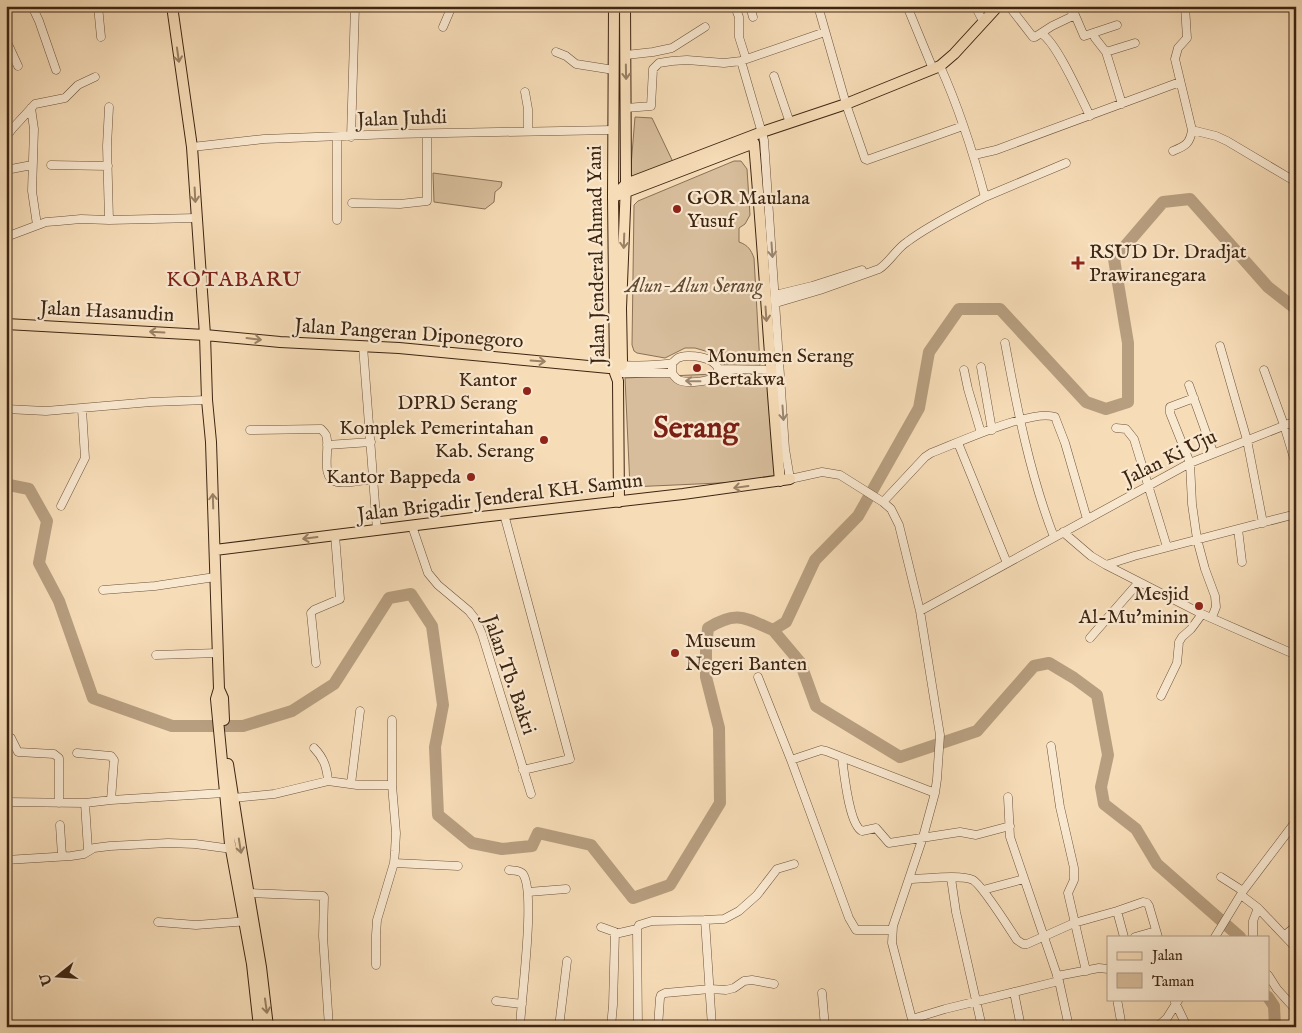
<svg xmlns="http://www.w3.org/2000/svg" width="1302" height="1033" font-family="'IM FELL English',serif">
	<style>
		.green { fill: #d7bd9b; stroke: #8a7156 }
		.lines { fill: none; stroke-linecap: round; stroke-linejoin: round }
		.river { stroke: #b79e7f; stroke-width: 12 }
		.minor-casing { stroke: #6c533a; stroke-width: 9 }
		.major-casing { stroke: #3e2511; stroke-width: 12 }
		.minor { stroke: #f9e8d0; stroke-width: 8 }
		.major { stroke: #f6dcb7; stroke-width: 10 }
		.oneway { stroke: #9a8064 }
		.oneway2 { stroke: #9c8670 }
		.poi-dot { fill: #8f2418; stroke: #f9e8d0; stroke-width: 2 }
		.labels { text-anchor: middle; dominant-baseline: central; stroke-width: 4.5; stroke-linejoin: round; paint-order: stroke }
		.street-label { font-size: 20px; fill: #3e2511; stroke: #f9e8d0 }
		.poi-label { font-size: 20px; fill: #3e2511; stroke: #f9e8d0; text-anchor: start }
		.park-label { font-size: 20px; font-style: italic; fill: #644b34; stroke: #f9e8d0 }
		.quarter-label { font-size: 22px; letter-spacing: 1px; fill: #7a1f14; stroke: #f9e8d0 }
		.town-label { font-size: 30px; font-weight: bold; fill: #7a1f14; stroke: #f9e8d0 }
	</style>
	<rect width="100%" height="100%" fill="#f6dcb7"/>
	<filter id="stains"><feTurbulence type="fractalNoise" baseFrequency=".004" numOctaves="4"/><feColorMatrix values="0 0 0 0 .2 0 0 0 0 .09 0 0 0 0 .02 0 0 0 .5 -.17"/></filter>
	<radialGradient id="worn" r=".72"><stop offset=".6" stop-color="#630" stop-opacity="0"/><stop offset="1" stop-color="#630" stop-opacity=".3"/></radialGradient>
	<path class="green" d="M635,117L652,118L674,164L630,178Z
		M734,161H741L747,169L750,215L745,224L739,228V242C748,245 751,250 754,258L760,365L757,368L726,366L712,353L695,348H685L665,358L637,353L634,351L632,345L634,205L638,201Z
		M433,173L502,182L501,187L495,192L494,202L485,209L434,202Z
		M781,371L786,480L630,487L625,378Z"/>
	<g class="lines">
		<path class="river" d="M6,488L9,485L29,489L47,521L39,563L59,601L93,698L172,726H243L292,711L334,684L389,598L411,594L432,626L443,705L435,747L438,815L472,843L502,849L532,846L538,833L591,845L633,898L670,885L720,803L719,728L706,677V648L708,628C737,610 745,618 773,630L786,622L815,560L858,516L919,408L929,352L959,309H1000L1086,402L1106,409L1128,402V343L1114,259L1163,202L1190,199L1268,287L1296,309
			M773,630L800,662L816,706L900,757L977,731L1034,666L1049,663L1074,678L1097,695L1108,755L1101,787L1104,804L1136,829L1157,864L1240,937
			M1268,997L1274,1006L1275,1027"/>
		<g class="minor-casing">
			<path id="minor" d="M32,6L39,21L56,70
				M98,6L101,37
				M750,6L753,17
				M818,6L846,104L865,159L867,160L963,126
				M907,6L933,69
				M975,6L983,21
				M1009,6L1033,37H1035L1052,26L1075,15
				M1067,6L1075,15L1084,36L1117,25
				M1293,6L1296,7
				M737,12L739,17V37L746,59
				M443,27L452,6
				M1093,33L1095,38L1106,52L1122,104
				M1042,34C1057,43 1081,98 1090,116
				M6,40L18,66
				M556,52L566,56L576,64L614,70
				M1106,52L1135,43
				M626,55L653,52L672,48L705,27
				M741,61L764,140L785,449L790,479L822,472L840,475L883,502L891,509L899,525L920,611L940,735L937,779L935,793L923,837L893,926L892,943L914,1027
				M774,76L790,123
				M525,92L528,109V131
				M31,108L34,129L32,191L37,225
				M626,108L651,106L653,69L659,63L672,61L687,60L724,63L741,61L825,32
				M1192,130L1216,136L1227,141L1296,182
				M6,137L12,129L35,104L65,98L78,85L95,77
				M351,137L355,6
				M192,147L264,139L393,134L613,130
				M1173,151C1185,146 1190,144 1192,130L1175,59L1178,48L1187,38L1185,6
				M974,155L996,150L1180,82
				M51,165L108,166
				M6,170L32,165
				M985,197L1066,163
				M352,203L400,204L427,201V134
				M109,220L107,146L109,107
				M337,220V137
				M6,237L46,222L59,221L81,219L109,220L196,218
				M775,295L812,286L862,270
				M776,303L820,290L879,269C890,262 896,249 907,242C931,224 959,211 985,197C973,152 959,108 940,66
				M1005,343C1017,408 1030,475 1054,537
				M363,346L377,530
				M1220,346L1247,440L1263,523
				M622,365C629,366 667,365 672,363C674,362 676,359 678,358C687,353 717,357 718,370C718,383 689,383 681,381C677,380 674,376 672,373V363
				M981,367L992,430
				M718,369L776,370
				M964,370L968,389L981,433
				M1264,370L1284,425L1296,465
				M622,373H672
				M715,376L776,381
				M1189,385L1213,452
				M1194,398L1170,407V413L1190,463L1192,504L1197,539L1205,569L1215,596L1216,607L1212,617
				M6,409L46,411L151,402L207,400
				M1116,428L1126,429L1134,439L1167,547
				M250,430L321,429C322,430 326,434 326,435C331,448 319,478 337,482C349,484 362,480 373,479
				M958,443L1007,563
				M327,445L371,442
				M883,502L925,457L931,453C955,444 1033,408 1055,417L1065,443L1087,519
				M61,506L85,458L82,409
				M504,514L570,759L523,770
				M412,526L428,573L438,585L469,611L476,620L482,634L531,794
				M1238,529L1242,562
				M1063,532L1091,556L1106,565L1202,614L1296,655
				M1106,565L1134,556L1296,514
				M103,590L155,586L215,577
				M920,611L1190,463L1296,421
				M1090,638L1139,582
				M156,655L218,653
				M316,663L311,613L314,610L340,599L335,535
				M758,677L791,760L849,918L856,930H892
				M1161,696L1177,663L1179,642L1182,637L1191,629L1202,614
				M6,736L11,738L18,752L54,754L59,758V803
				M1051,746L1060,807L1074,868V880L1068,893L1086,971
				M314,748C324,758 327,768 328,781
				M77,753L111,756L114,760L111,800
				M842,758C844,772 849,825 862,831L876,828L889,843L960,832L976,835L1010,826
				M791,760L821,750L826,751L935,793
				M351,784L360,711
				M1008,797L1010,837L1059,981L1069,1027
				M233,798L274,794L328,781L357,785H392
				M6,802L85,803L111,800L224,793
				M85,803L88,850
				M60,825L62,856
				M6,860L71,856L84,854L94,848L110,846L168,843L195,844L232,849
				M394,863L458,866
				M509,870C514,871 520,870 523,874C536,893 521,999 520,1027
				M1221,877L1243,891
				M951,878L956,912L982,1027
				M910,879C924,879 961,874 973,880C982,885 1009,928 1017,940L1023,944H1027L1074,923L1117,911L1143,902L1147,903L1149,906L1158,937
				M983,890L1024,879
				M528,892L566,889
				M249,893L323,896L324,897L323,936L329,1027
				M1241,895L1258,908L1296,948
				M1117,911L1124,937
				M158,922L196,925L249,921
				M601,927L615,932L613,1005L611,1027
				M637,929L638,1027
				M615,934L637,929L639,925L652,921L705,920
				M1285,935L1296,926
				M1135,937L1156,931
				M1215,937L1243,891L1296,821
				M1253,937V921L1258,908
				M376,965V935L377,920L394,863L395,851L396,833L392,785V720
				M1268,975L1277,989L1296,1010
				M1057,976L1099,968L1108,969
				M1014,992L1021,1027
				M822,993L825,1027
				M1117,999L1122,1027
				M496,1001L522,1004
				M1175,1002L1187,1027
				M912,1019L945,1009L1059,981
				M559,1027L567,961
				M658,1027L660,998L661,995L665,993L710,989L726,990L734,988L744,981L752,980L774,984
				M712,1027L705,920L724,919L739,911L757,895L777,869L794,864
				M1157,1027L1167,1018L1179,999"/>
		</g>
		<g class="major-casing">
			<path id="major" d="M172,6L192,147L205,335L207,400L211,442L219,689L216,699L230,844L252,964L259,1027
				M614,6L613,197L615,373L618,381L619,502
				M615,195L626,184L762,132L846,104L940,66L954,54L998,6
				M613,197L754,143C764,256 770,369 780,481
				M6,324L205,335L280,342L399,348L609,368L615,365H622
				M622,361L621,308L626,184L625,6
				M215,550L481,517L683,494L790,479
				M219,689L223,698L224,720
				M228,764L242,854L261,967L268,1027"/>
		</g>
		<use href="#minor" class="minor"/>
		<use href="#major" class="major"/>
	</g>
	<defs><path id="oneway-shaft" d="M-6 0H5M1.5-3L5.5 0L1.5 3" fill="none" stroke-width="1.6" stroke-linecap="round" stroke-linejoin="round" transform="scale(1.25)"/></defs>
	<g class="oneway">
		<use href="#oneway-shaft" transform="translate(178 55) rotate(82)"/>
		<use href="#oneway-shaft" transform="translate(626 72) rotate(89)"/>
		<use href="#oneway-shaft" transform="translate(195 195) rotate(87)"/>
		<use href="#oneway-shaft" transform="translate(624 241) rotate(92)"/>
		<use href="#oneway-shaft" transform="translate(766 314) rotate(86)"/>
		<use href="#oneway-shaft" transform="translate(157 332) rotate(-177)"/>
		<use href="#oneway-shaft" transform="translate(254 339) rotate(7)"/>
		<use href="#oneway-shaft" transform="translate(538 361) rotate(4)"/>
		<use href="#oneway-shaft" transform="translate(741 487) rotate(172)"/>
		<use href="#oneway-shaft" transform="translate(213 501) rotate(-92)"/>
		<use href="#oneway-shaft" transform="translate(310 538) rotate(173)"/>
		<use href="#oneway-shaft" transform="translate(240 846) rotate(81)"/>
		<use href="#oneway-shaft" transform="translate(266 1006) rotate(82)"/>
	</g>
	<g class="oneway2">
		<use href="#oneway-shaft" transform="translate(772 250) rotate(86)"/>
		<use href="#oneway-shaft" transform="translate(693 381) rotate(-179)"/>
		<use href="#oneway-shaft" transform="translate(783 413) rotate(86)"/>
	</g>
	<g class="poi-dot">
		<circle cx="677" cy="209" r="5"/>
		<path d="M1075.5 255.5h5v5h5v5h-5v5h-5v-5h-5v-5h5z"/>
		<circle cx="697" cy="368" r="5"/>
		<circle cx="527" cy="391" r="5"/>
		<circle cx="544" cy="440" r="5"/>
		<circle cx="471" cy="477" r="5"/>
		<circle cx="1199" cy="606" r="5"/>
		<circle cx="675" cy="653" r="5"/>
	</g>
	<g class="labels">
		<g class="street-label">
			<text transform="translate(402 119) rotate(-2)">Jalan Juhdi</text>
			<text transform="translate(597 255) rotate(-91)">Jalan Jenderal Ahmad Yani</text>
			<text transform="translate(107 312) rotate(3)">Jalan Hasanudin</text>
			<text transform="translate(409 334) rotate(4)">Jalan Pangeran Diponegoro</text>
			<text transform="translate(1170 458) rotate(-26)">Jalan Ki Uju</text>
			<text transform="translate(500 498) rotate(-7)">Jalan Brigadir Jenderal KH. Samun</text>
			<text transform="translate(509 675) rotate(71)">Jalan Tb. Bakri</text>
		</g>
		<g class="poi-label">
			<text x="687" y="198">GOR Maulana<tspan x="687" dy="23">Yusuf</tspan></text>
			<text x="1089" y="252">RSUD Dr. Dradjat<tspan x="1089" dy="23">Prawiranegara</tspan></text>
			<text x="707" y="356">Monumen Serang<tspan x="707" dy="23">Bertakwa</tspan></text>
			<text x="517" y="380" text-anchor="end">Kantor<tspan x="517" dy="23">DPRD Serang</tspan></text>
			<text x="534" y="428" text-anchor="end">Komplek Pemerintahan<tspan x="534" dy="23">Kab. Serang</tspan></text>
			<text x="461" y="477" text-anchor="end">Kantor Bappeda</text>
			<text x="1189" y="594" text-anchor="end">Mesjid<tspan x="1189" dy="23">Al-Mu'minin</tspan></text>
			<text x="685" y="641">Museum<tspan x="685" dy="23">Negeri Banten</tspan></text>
		</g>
		<g class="park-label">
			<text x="694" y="286">Alun-Alun Serang</text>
		</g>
		<g class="quarter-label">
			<text x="234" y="280">KOTABARU</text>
		</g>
		<g class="town-label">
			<text x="696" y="429">Serang</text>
		</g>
	</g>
	<rect width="1302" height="1033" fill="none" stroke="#f6dcb7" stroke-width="25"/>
	<rect x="8" y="8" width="1287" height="1018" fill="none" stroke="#3e2511" stroke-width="2.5"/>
	<rect x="12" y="12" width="1277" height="1008" fill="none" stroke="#3e2511"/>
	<rect x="1107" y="936" width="162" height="65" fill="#f9e8d0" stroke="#ae9a84"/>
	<rect x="1117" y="952" width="25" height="8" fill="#f6dcb7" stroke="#ae9a84"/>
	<text x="1152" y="960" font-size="15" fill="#3e2511">Jalan</text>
	<rect x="1117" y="973" width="25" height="15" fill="#d7bd9b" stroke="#ae9a84"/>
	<text x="1152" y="986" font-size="15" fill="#3e2511">Taman</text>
	<g transform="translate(58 976) rotate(253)" stroke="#f9e8d0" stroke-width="4" paint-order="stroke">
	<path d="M0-4L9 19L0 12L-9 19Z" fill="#3e2511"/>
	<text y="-8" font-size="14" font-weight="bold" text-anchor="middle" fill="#3e2511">U</text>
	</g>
	<rect width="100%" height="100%" filter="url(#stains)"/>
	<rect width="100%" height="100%" fill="url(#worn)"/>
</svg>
